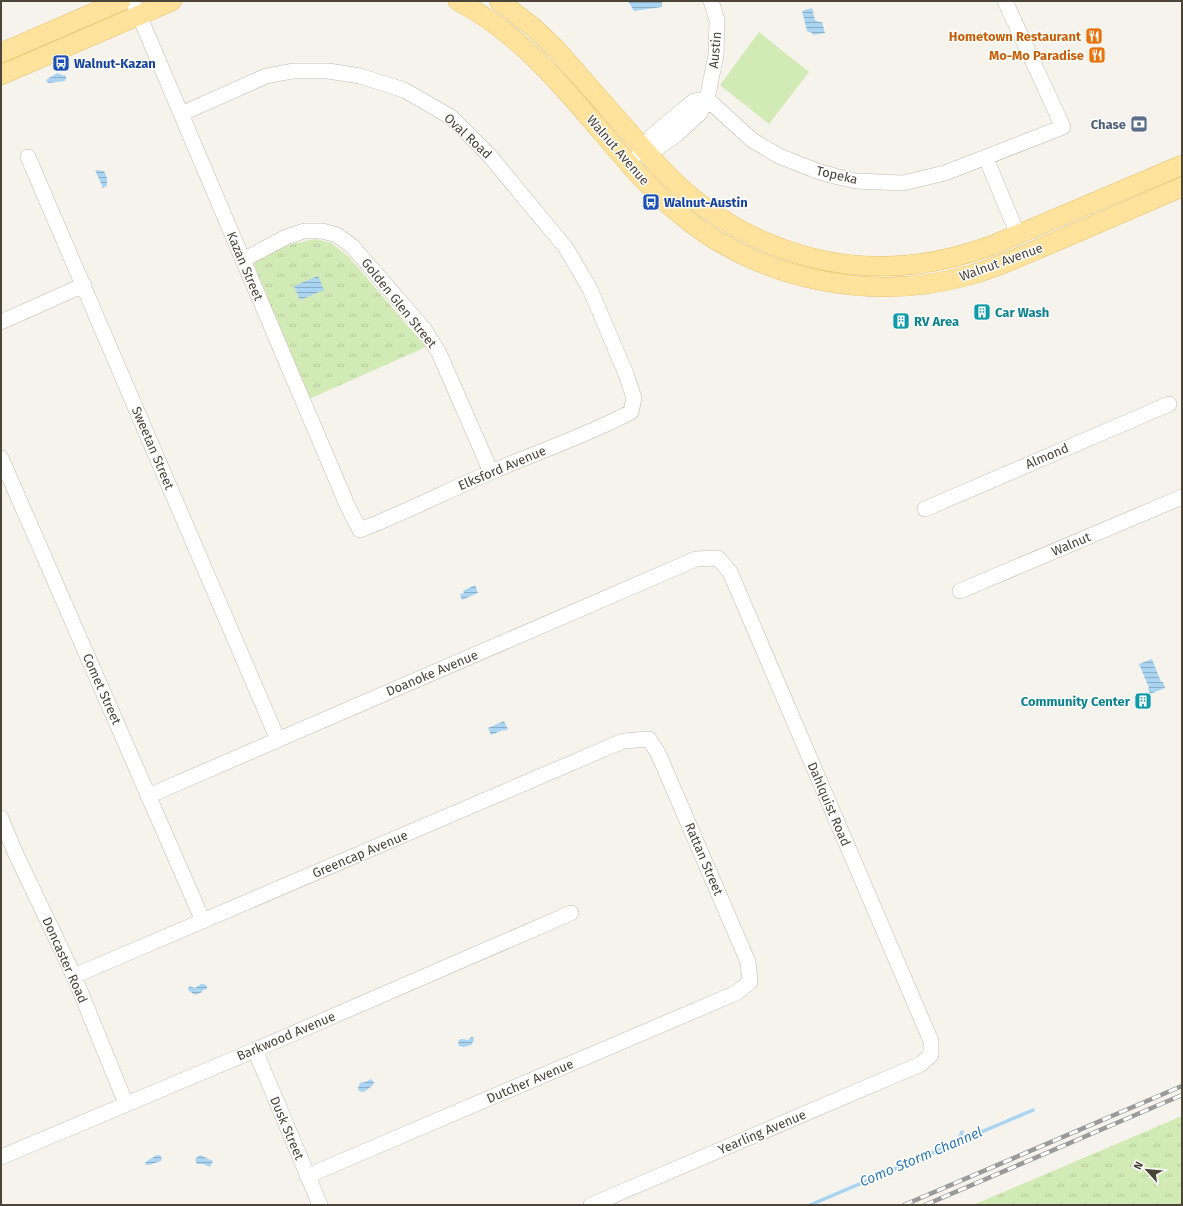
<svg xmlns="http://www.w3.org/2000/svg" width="1183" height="1206" font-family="'Fira Sans',sans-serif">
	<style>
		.green { fill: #d2eab5 }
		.park { fill: url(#park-tufts) }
		.water { fill: url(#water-rules) }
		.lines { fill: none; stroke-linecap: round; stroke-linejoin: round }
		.stream { stroke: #a9d4f2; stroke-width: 3.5 }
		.minor-casing { stroke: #c2bbae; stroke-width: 16 }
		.major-casing { stroke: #e6c16a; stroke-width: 20 }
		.minor { stroke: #fff; stroke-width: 15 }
		.major { stroke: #ffe39c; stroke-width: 19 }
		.rail-casing { stroke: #9a9a9a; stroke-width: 4.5 }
		.rail { stroke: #fff; stroke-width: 3; stroke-dasharray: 9; stroke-linecap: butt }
		.labels { text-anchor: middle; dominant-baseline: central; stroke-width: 3; stroke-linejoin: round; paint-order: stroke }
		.food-label { font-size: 13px; font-weight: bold; fill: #c56008; stroke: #fff; text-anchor: end }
		.street-label { font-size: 13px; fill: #4b4439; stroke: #fff }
		.transit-label { font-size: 13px; font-weight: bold; fill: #164399; stroke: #fff; text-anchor: start }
		.service-label { font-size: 13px; font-weight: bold; fill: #4e5e75; stroke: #fff; text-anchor: end }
		.culture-label { font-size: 13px; font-weight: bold; fill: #0d838f; stroke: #fff; text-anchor: start }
		.water-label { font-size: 14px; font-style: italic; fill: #2e7ab2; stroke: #fff }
	</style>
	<defs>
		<pattern id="park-tufts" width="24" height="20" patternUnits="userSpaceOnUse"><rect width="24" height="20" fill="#d2eab5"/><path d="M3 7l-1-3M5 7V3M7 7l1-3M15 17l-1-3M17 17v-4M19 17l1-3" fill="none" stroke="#b6ca9c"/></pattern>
		<pattern id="water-rules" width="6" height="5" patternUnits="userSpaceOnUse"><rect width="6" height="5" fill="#a9d4f2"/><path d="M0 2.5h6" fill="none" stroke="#8caec5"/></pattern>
	</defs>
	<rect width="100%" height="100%" fill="#f6f3ec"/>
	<path class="green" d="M759,32L809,72L769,124L720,85Z"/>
	<path class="park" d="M316,239L331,243L349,257L426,347L309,399L253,262L277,249L296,243Z
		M1182,1116V1205H973Z"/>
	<path class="water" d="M628,1H662V7L634,11Z
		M812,8L815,20L819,22H822L825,33L813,35L812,33L807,31L802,11Z
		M57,73L66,76V79L65,81L49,83L47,82L46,80Z
		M95,170L104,171L107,178V186L103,188Z
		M318,276L324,290L300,300L294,286Z
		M475,585L478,593L462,600L460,594L464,593L463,591Z
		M1152,659L1161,682H1163L1165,688L1150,694L1148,689L1149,688L1139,664Z
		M504,721L508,729L504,731L503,730L491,735L488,728Z
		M201,984H204L207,986V989L203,990L202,992L195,995L188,990L189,986L195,988Z
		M471,1037H473L474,1040L471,1045L464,1047L459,1046L458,1043L459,1040L462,1039L468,1040Z
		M371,1079L374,1082L373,1085L364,1092L359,1091L358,1088L360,1083L365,1082Z
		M157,1155H160L162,1159L161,1161L149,1165H146L145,1163L147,1161Z
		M200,1155L213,1161L210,1167L203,1164H197L195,1160L196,1158Z"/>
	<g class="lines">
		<path class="stream" d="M958,1142L962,1132
			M810,1205L1033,1110"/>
		<g class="minor-casing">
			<path id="minor" d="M132,1L139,15C209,179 278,343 348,507L360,530C404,513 447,491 491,472C537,452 586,436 631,412L634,398L626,374L590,289L566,248L489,155L451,117L404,90L360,76L328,71H293L266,76L181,114
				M707,99L752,140L779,156L817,171L838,177L856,181L903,183L945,173L1063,127L1005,1
				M644,150L659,147L676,135L700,113L707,99L716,55L717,20L711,1
				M639,154L644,150L652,136L678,114L694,101L707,99
				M28,157L278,740
				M986,158L1018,235
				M243,260L286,237L304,231H322L337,235L352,246L424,329L439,353L491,472
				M1,322L84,285
				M1,458L203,921
				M925,509L1169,404
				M960,591L1182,497
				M148,796L696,559L718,558L730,572L931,1041V1055L921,1064L591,1205
				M1,818L14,850L74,976L126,1104
				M74,976L623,741L649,739L658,753L748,962L750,982L736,993L307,1176
				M255,1050L320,1205
				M1,1157L255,1050L571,913"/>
		</g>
		<g class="major-casing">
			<path id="major" d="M458,1C534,41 582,112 638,174C652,188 665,203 681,215C759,280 872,303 970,275C1000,267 1028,253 1057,241C1099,223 1140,205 1182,187
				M499,1L533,27L557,50L658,165C724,237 818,276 917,264C943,261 968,254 993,245L1182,165
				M1,53L121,1
				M1,75L172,1"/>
		</g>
		<use href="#minor" class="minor"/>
		<use href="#major" class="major"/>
		<g class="rail-casing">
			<path id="rail" d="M904,1205L1182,1086
				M925,1205L1182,1095"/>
		</g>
		<use href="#rail" class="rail"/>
	</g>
	<defs>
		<g id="restaurant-square" transform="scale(0.9)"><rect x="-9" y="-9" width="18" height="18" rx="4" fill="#e8710a" stroke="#fff"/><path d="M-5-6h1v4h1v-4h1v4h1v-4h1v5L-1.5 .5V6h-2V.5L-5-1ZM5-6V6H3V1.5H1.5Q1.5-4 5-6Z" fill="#fff"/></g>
		<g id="bus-square" transform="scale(0.9)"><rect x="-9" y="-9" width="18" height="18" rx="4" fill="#1a4fb4" stroke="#fff"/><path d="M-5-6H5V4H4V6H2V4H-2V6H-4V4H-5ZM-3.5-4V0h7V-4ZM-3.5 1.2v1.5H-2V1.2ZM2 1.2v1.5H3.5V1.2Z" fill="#fff"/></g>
		<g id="bank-square" transform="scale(0.9)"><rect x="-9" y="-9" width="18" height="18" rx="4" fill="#5c6f8a" stroke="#fff"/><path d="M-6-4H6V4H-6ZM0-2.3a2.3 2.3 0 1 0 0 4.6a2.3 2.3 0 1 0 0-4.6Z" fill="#fff"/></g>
		<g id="building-square" transform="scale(0.9)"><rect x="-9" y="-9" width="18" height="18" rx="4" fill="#0f9aa8" stroke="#fff"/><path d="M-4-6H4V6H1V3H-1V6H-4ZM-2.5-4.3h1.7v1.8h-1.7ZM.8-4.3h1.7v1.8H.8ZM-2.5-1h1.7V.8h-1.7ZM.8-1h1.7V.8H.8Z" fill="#fff"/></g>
	</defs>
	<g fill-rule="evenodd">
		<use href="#restaurant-square" x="1094" y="36"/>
		<use href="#restaurant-square" x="1097" y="55"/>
		<use href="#bus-square" x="61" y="63"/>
		<use href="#bank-square" x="1139" y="124"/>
		<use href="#bus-square" x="651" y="202"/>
		<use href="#building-square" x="982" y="312"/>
		<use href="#building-square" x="901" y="321"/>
		<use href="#building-square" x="1143" y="701"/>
	</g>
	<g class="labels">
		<g class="food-label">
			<text x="1081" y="36">Hometown Restaurant</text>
			<text x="1084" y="55">Mo-Mo Paradise</text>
		</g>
		<g class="street-label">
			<text transform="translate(715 50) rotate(-85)">Austin</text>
			<text transform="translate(468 136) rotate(43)">Oval Road</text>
			<text transform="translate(618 150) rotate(49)">Walnut Avenue</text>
			<text transform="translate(837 175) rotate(13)">Topeka</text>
			<text transform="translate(1001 262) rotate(-20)">Walnut Avenue</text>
			<text transform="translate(245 266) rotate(67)">Kazan Street</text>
			<text transform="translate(399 303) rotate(51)">Golden Glen Street</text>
			<text transform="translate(153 448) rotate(67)">Sweetan Street</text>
			<text transform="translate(1047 456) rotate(-23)">Almond</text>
			<text transform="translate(502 468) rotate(-23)">Elksford Avenue</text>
			<text transform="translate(1071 544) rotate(-23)">Walnut</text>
			<text transform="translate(432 673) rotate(-23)">Doanoke Avenue</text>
			<text transform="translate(102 689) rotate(66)">Comet Street</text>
			<text transform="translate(829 804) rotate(67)">Dahlquist Road</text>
			<text transform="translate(360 854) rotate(-23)">Greencap Avenue</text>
			<text transform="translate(704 859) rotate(67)">Rattan Street</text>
			<text transform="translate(65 960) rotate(66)">Doncaster Road</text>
			<text transform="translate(286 1036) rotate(-23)">Barkwood Avenue</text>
			<text transform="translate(530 1081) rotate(-23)">Dutcher Avenue</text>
			<text transform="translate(287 1128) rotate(67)">Dusk Street</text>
			<text transform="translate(762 1132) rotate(-23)">Yearling Avenue</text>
		</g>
		<g class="transit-label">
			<text x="74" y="63">Walnut-Kazan</text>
			<text x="664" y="202">Walnut-Austin</text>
		</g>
		<g class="service-label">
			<text x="1126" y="124">Chase</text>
		</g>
		<g class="culture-label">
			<text x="995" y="312">Car Wash</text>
			<text x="914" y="321">RV Area</text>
			<text x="1130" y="701" text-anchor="end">Community Center</text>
		</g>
		<g class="water-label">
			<text transform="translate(921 1157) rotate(-23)">Como Storm Channel</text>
		</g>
	</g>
	<rect width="1183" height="1206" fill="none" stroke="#4b4439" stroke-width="4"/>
	<g transform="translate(1147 1170) rotate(297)" stroke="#ffffff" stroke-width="3" paint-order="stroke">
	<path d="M0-3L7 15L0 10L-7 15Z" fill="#4b4439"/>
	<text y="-6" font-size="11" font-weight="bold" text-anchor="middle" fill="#4b4439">N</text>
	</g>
</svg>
